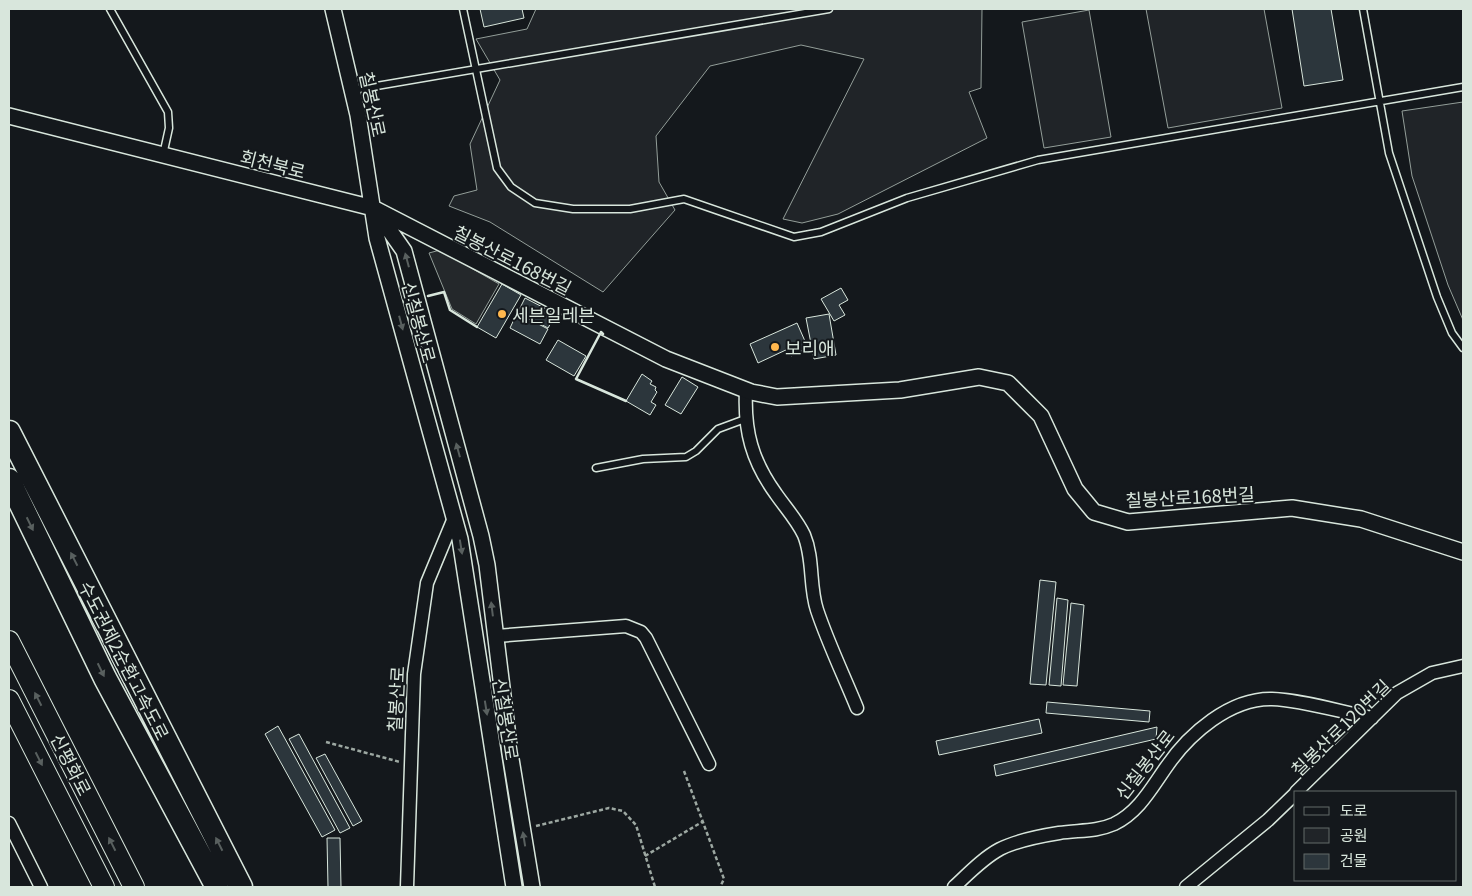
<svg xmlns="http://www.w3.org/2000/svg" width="1472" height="896" font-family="Georgia,'Noto Sans KR',serif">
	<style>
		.green { fill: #202428; stroke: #939e99 }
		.parking { fill: #24282b; stroke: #939e99 }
		.building { fill: #2c363c; stroke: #d8e6dc }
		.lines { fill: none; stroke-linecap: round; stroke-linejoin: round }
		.service-casing { stroke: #d8e6dc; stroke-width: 9 }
		.minor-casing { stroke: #d8e6dc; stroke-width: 15 }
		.tertiary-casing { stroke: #d8e6dc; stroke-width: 18 }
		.trunk-casing { stroke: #d8e6dc; stroke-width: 22 }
		.motorway-casing { stroke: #d8e6dc; stroke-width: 25 }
		.path { stroke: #9da8a2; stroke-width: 2.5; stroke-dasharray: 4 2.5; stroke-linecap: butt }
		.service { stroke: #14181c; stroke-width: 6 }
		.minor { stroke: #14181c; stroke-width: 12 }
		.tertiary { stroke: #14181c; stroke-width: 15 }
		.trunk { stroke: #14181c; stroke-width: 20 }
		.motorway { stroke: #14181c; stroke-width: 22 }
		.wall { stroke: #d8e6dc; stroke-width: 2.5 }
		.oneway { fill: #59605f }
		.poi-dot { fill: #ffb74d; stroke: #14181c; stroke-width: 2 }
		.labels { text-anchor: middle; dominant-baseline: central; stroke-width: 4; stroke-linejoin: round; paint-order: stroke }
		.street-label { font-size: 18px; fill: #d8e6dc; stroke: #14181c }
		.poi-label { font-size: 18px; fill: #d8e6dc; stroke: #14181c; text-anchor: start }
	</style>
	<rect width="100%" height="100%" fill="#14181c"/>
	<path class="green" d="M536,9H982L981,88L969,92L987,138L838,214L802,223L783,219L864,59L801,45L710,66L656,136L659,182L675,210L603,292L490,222L449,206L454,196L477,190L470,144L500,80L476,39L527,29Z
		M1146,9H1264L1282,108L1168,128Z
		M1089,10L1111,137L1044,148L1022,22Z
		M1463,102V320L1448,285L1412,176L1402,111Z"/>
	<path class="parking" d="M440,250L499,284L476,324L452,309L429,253Z"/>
	<path class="building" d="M480,9H522L524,18L484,27Z
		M1292,9H1331L1343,80L1304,86Z
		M502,284L521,295L496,338L477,327Z
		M841,288L848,300L839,305L845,315L834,321L821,299Z
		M525,298L556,314L548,328L518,312Z
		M517,313L548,329L540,344L510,328Z
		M829,314L836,355L814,359L806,318Z
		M797,323L808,348L791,356L788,349L758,363L750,344Z
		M558,340L586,356L574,376L546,360Z
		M642,374L652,381L650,384L656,387L655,390L657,392L651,402L656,405L650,415L626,401Z
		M682,377L698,387L681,414L665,405Z
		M1040,580L1056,582L1046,685L1030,684Z
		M1057,598L1068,600L1061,686L1049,685Z
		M1071,603L1084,605L1077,686L1063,685Z
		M1047,702L1150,711L1149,722L1046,713Z
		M1039,719L1042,733L939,755L936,741Z
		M278,726L335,830L322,837L265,734Z
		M1157,727L1156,739L996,776L994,765Z
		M299,734L350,828L340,833L289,739Z
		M325,754L362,821L353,826L316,758Z
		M327,838H340L341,887H328Z"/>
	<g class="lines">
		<g class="service-casing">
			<path id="service" d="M110,9L168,112L169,128L163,155
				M463,9L497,168L511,187L535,203L573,209H630L684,199L794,237L821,232L907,198L1038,160L1463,87
				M1363,9L1389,153L1437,297L1452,333L1463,348
				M353,90L829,9
				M596,468L643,459L686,457L696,451L718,429L745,419"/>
		</g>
		<g class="minor-casing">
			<path id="minor" d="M746,391C744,431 752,461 776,494C785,507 797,520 804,535C814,559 809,586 817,610C828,643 844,676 857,708
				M496,636L626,626L641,632L646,638L709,764
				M1296,792L1397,693L1432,673L1463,666
				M9,823L41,887
				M407,887L414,674L427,583L454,518
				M954,887C968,874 983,858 1000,849C1018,840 1040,836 1059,833C1078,830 1096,832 1114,824C1139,812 1152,787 1167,766C1189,734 1230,698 1272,699C1302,700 1341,712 1372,718
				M1186,887L1268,820L1296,793"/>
		</g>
		<g class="tertiary-casing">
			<path id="tertiary" d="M333,9L358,115L377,238L460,539L514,887
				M9,116L373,208L666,359L751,392L777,397L900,390L979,377L1008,383L1041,416L1075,489L1094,512L1128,522L1292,508L1361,519L1463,552
				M376,211L404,251L481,536L487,565L510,753L532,887"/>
		</g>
		<g class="trunk-casing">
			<path id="trunk" d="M9,641L134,887
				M9,700L104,887"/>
		</g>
		<g class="motorway-casing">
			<path id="motorway" d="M9,432L241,887
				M9,480L105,678L217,887"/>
		</g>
		<path class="path" d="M326,742L400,762
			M684,771L724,879L720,887
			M536,826L609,808L623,811L636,825L655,887
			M645,856L702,822"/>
		<use href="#service" class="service"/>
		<use href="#minor" class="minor"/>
		<use href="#tertiary" class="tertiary"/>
		<use href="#trunk" class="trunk"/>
		<use href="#motorway" class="motorway"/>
		<path class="wall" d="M428,296L444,292L450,310L477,327
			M603,334L601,332L576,379L626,401"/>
	</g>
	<defs><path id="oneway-solid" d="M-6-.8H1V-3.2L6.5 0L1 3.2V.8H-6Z" transform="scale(1.25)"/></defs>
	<g class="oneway">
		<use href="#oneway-solid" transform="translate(407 260) rotate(-105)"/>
		<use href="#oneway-solid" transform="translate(401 323) rotate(75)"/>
		<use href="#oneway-solid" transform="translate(458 450) rotate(-105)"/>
		<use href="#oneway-solid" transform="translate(30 524) rotate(64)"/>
		<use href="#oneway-solid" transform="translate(461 547) rotate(81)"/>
		<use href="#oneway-solid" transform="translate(74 559) rotate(-117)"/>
		<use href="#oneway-solid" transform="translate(492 609) rotate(-97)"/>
		<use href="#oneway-solid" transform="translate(101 670) rotate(64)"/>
		<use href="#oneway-solid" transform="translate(38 699) rotate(-117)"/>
		<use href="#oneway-solid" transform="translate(486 708) rotate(81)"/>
		<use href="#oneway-solid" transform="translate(39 759) rotate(63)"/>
		<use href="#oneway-solid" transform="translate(524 839) rotate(-99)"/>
		<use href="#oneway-solid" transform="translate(112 844) rotate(-117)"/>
		<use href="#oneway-solid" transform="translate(219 844) rotate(-117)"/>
	</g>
	<g class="poi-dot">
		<circle cx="502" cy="314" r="5"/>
		<circle cx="775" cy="347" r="5"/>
	</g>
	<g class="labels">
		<g class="street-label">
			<text transform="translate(374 104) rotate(78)">칠봉산로</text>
			<text transform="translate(273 163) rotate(14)">회천북로</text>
			<text transform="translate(513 259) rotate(27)">칠봉산로168번길</text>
			<text transform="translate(420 322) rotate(75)">신칠봉산로</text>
			<text transform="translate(1190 496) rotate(-3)">칠봉산로168번길</text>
			<text transform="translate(125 660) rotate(63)">수도권제2순환고속도로</text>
			<text transform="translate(395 699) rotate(-87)">칠봉산로</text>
			<text transform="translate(507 719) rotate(81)">신칠봉산로</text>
			<text transform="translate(1340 727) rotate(-44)">칠봉산로120번길</text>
			<text transform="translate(72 764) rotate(63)">신평화로</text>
			<text transform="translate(1144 764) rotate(-52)">신칠봉산로</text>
		</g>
		<g class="poi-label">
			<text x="512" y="314">세븐일레븐</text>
			<text x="785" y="347">보리애</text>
		</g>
	</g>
	<rect width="1472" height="896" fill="none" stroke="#d8e6dc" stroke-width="20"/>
	<rect x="1294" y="791" width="162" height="90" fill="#14181c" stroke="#626a69"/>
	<rect x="1304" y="807" width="25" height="8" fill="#14181c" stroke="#626a69"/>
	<text x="1340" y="816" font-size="15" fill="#d8e6dc">도로</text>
	<rect x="1304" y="828" width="25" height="15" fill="#202428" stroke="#626a69"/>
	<text x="1340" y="841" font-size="15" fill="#d8e6dc">공원</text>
	<rect x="1304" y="854" width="25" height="15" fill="#2c363c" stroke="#626a69"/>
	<text x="1340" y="866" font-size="15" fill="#d8e6dc">건물</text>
</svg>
